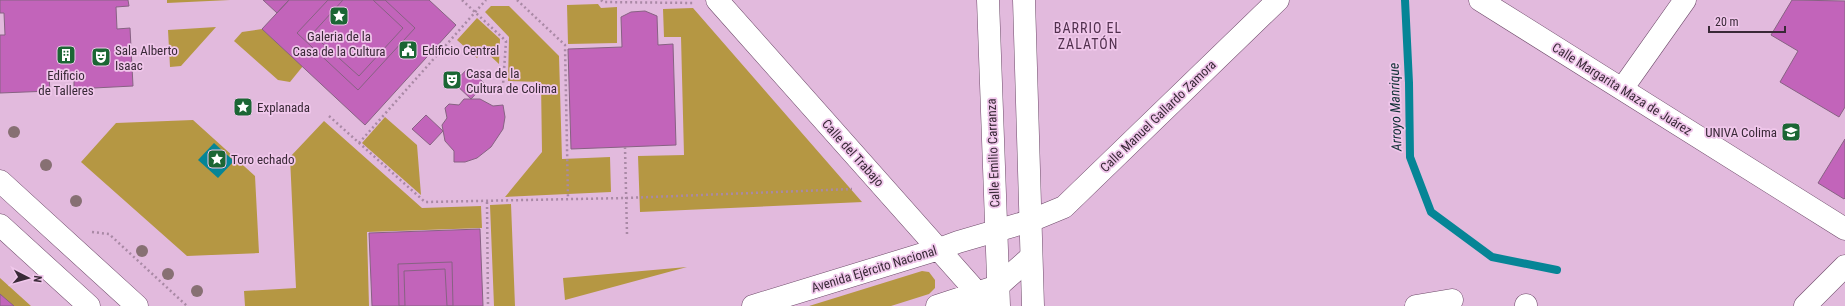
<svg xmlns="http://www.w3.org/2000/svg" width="1845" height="306" font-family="'Roboto Condensed',sans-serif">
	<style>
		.green { fill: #b59743 }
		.water { fill: #068596 }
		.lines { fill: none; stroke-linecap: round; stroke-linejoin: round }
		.stream { stroke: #068596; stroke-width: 8 }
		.building { fill: #c264ba; stroke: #876283 }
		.minor-casing { stroke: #6d4a69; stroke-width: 23 }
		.major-casing { stroke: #6d4a69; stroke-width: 23 }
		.path { stroke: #a989a5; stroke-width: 2.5; stroke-dasharray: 2 3; stroke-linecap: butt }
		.minor { stroke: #fff; stroke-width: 22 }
		.major { stroke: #fff; stroke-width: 22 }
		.tree { fill: #877073 }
		.labels { text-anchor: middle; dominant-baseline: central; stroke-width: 3.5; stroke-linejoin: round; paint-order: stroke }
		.poi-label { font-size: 13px; fill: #392937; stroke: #f0c7eb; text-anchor: start }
		.street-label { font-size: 13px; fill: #392937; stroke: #f0c7eb }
		.neighbourhood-label { font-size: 14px; letter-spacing: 1px; fill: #51304e; stroke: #f0c7eb }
		.water-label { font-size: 14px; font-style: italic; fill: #103035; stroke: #f0c7eb }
	</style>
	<rect width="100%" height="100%" fill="#e2badd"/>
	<path class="green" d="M167,0H230L167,3Z
		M598,4L601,8L617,7V43L568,44L567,5Z
		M491,6H509L559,56L562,159L610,157L611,192L505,197L542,152L541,82L508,81L509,37L485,12Z
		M693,8L862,202H863L640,212L638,156L684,155L681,37H664L663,9Z
		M477,18L500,39L499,64L484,50L477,58L457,40Z
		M216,27L181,66L170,67L168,30Z
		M262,29L303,66L290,82L278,80L234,41L242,32Z
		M385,117L417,145L421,195L362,143Z
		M193,120L255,176L259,253L187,256L81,162L116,123Z
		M324,121L422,208L481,206L482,228L367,232L369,306H245L244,291L296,288L290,157Z
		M511,204L515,306H494L490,205Z
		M687,267L565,300L563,278Z
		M922,271L929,272L935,280V288L929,294L891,306H809Z
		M0,278L31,306H0Z"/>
	<path class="water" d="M214,143L234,161L218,178L198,160Z"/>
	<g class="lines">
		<path class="stream" d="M1405,0L1409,83L1410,157L1431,212L1492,257L1557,270"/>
	</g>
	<path class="building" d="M0,0H128L129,6L116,7L117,29L130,28L133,86L74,89V76L49,77L50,91L0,93V35H5L4,13H0Z
		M263,0H289L277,13Z
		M289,0H343L312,34L359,76L403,28L373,0H429L456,25L365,125L262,29Z
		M328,0H385L415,28L358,90L297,33Z
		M1792,0L1845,1V107L1839,117L1780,82L1798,51L1771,35Z
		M645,11L657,16L658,45L673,44L676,145L571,149L568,49L622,47L621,17L631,12Z
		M468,68L485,84L471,99L454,83Z
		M464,99H480L493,106L503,105L505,117L503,129L491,147L477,158L465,162H454V151L445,141L442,125L447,118L445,108L449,104L459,105Z
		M426,115L443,131L430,145L412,129Z
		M1845,139V198L1844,199L1818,183Z
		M480,229L483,306H447L445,269L404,271L405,306H372L369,233Z
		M452,262L453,306H399L398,264Z
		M0,294L14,306H0Z"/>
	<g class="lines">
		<g class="minor-casing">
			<path id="minor" d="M717,0L989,306
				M1480,0L1845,229
				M1622,89L1685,0
				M753,306L939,249L958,242L1030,221L1064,207L1278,0
				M937,306L998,286L1031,257
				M1416,306L1452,300
				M1526,306V305"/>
		</g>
		<g class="major-casing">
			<path id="major" d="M988,0L999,306
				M1024,0L1033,306
				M0,181L137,306
				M0,225L89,306
				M1805,306L1845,266"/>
		</g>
		<path class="path" d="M462,0L506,41L503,85
			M517,0L565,45L568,199
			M601,0L603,2L694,3
			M329,116L425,202L626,198L852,189
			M359,143L486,0
			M625,147L627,234
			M487,202L488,306
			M92,232L109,234L187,306"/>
		<use href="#minor" class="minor"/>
		<use href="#major" class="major"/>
	</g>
	<g class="tree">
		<circle cx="14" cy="132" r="6"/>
		<circle cx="46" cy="165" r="6"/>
		<circle cx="76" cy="201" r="6"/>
		<circle cx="142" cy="251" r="6"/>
		<circle cx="168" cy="274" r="6"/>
		<circle cx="197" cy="291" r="6"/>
	</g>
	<defs>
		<g id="sight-square" transform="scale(1)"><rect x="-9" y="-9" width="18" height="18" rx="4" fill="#1b6634" stroke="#f0c7eb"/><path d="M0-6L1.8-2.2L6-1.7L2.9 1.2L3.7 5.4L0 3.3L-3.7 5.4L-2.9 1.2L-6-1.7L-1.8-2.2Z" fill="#fff"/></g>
		<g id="civic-square" transform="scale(1)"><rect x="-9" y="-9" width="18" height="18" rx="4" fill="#1b6634" stroke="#f0c7eb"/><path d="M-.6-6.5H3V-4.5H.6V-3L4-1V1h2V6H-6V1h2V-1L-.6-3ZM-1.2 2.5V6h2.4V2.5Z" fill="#fff"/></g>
		<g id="building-square" transform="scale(1)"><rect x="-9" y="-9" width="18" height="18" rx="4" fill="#1b6634" stroke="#f0c7eb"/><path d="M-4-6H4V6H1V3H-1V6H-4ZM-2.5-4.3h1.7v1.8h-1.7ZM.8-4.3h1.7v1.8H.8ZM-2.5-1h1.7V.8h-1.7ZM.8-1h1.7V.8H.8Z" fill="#fff"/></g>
		<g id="theatre-square" transform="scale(1)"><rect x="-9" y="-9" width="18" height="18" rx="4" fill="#1b6634" stroke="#f0c7eb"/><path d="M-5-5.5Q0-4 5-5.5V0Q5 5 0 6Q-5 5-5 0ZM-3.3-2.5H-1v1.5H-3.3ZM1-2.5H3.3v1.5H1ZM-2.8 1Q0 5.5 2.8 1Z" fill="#fff"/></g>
		<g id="university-square" transform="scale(1)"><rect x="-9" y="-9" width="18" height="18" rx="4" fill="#1b6634" stroke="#f0c7eb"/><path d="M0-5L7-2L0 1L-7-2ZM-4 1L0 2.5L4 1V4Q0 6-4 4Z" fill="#fff"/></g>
	</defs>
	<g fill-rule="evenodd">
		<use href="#sight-square" x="339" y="16"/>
		<use href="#civic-square" x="408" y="50"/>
		<use href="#building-square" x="66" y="55"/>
		<use href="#theatre-square" x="101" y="57"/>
		<use href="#theatre-square" x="452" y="80"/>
		<use href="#sight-square" x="243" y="107"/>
		<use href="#university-square" x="1791" y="132"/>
		<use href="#sight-square" x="217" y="159"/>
	</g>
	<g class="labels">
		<g class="poi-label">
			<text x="339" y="36" text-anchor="middle">Galeria de la<tspan x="339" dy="15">Casa de la Cultura</tspan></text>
			<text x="115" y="50">Sala Alberto<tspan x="115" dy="15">Isaac</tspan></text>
			<text x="422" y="50">Edificio Central</text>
			<text x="466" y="73">Casa de la<tspan x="466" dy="15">Cultura de Colima</tspan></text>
			<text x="66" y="75" text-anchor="middle">Edificio<tspan x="66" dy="15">de Talleres</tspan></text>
			<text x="257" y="107">Explanada</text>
			<text x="1777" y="132" text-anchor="end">UNIVA Colima</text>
			<text x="231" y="159">Toro echado</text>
		</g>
		<g class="street-label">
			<text transform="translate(1622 89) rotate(32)">Calle Margarita Maza de Juárez</text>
			<text transform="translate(1158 116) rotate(-44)">Calle Manuel Gallardo Zamora</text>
			<text transform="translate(853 153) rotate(48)">Calle del Trabajo</text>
			<text transform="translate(993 153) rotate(-92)">Calle Emilio Carranza</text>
			<text transform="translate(874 269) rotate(-17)">Avenida Ejército Nacional</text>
		</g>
		<g class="neighbourhood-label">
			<text x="1088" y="28">BARRIO EL<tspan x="1088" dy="16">ZALATÓN</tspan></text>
		</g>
		<g class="water-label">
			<text transform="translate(1395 107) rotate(-92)">Arroyo Manrique</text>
		</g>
	</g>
	<g transform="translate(28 278) rotate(96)" stroke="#f0c7eb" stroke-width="3" paint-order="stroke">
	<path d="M0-3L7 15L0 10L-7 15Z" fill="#392937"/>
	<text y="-6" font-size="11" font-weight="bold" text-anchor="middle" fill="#392937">N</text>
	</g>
	<path d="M1709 26v6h76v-6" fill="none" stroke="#392937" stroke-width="2"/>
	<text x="1715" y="26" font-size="12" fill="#392937" stroke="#f0c7eb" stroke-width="3" paint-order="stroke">20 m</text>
</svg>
